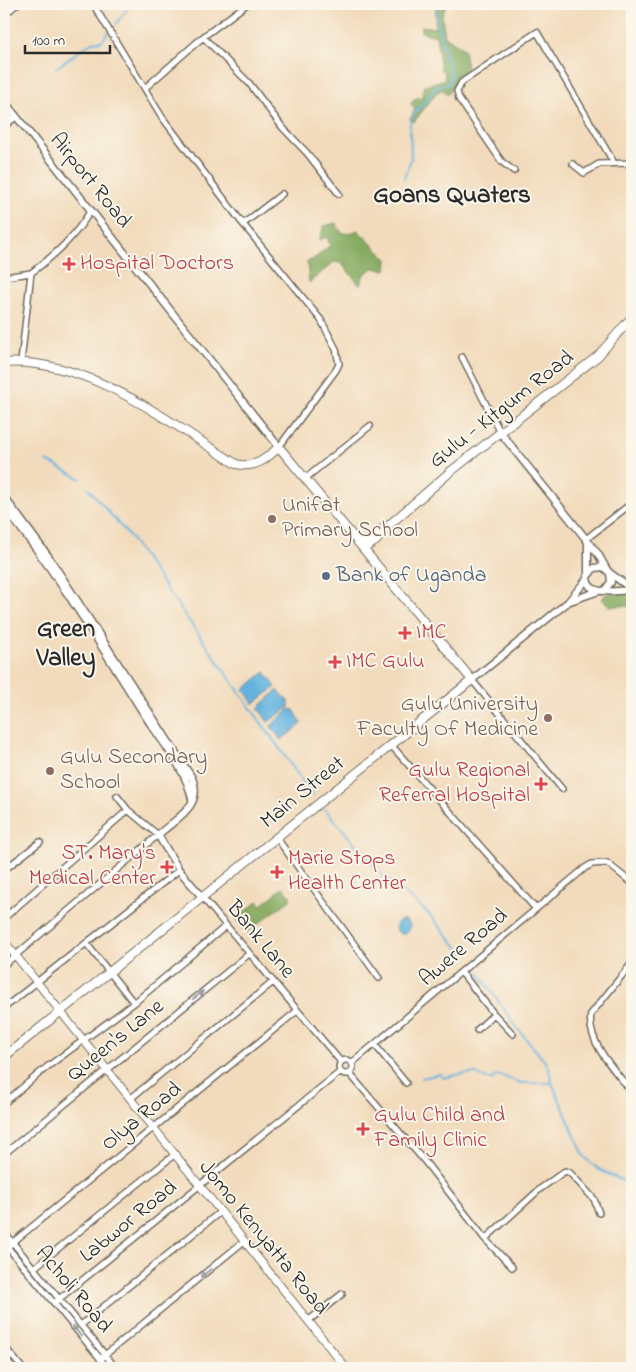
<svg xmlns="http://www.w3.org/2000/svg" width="636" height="1372" font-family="'Indie Flower',sans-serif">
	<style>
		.forest { fill: #85aa60; stroke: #586a46 }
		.water { fill: #64b2de; stroke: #486e84 }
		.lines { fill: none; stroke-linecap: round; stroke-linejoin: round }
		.stream { stroke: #64b2de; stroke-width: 2 }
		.minor-casing { stroke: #71695e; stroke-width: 8 }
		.tertiary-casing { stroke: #71695e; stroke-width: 9 }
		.secondary-casing { stroke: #71695e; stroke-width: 9 }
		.primary-casing { stroke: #71695e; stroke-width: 10 }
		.minor { stroke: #fff; stroke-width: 5 }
		.tertiary { stroke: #fff; stroke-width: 6 }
		.secondary { stroke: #fff; stroke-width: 7 }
		.primary { stroke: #fff; stroke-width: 8 }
		.oneway { fill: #a0a0a0 }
		.health-dot { fill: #e0444e; stroke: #fbf7ec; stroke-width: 2 }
		.education-dot { fill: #8d6e63; stroke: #fbf7ec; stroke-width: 2 }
		.service-dot { fill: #5c6f8a; stroke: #fbf7ec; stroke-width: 2 }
		.labels { text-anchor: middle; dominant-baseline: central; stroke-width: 4; stroke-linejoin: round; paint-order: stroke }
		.street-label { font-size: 22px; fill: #2b2b2b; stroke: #fbf7ec }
		.health-label { font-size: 22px; fill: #be3a42; stroke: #fbf7ec; text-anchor: start }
		.education-label { font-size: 22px; fill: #785e54; stroke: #fbf7ec; text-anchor: start }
		.service-label { font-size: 22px; fill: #4e5e75; stroke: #fbf7ec; text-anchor: start }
		.quarter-label { font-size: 25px; font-weight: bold; fill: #2b2b2b; stroke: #fbf7ec }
	</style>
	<rect width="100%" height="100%" fill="#fbf7ec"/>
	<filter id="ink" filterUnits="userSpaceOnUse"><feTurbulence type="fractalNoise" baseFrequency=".02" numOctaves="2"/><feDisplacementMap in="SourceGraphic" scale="10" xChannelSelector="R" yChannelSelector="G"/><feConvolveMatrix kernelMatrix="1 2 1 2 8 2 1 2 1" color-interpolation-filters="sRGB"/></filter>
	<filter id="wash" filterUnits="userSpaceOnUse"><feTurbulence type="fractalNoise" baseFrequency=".0096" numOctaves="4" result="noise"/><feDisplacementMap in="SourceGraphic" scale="20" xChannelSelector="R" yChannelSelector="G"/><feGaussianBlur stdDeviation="1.12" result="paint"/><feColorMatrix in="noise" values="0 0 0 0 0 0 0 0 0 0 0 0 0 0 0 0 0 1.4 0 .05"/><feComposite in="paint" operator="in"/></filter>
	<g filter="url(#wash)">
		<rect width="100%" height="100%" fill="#f2dbbc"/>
		<path class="forest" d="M436,4H444L446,6L442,16L445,36L464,49L467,67L447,95L443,89L436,93L414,122L410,120L415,109L411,104L414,99L422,97L424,86L445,79L444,72L441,70L436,36L421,32L422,26L435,28Z
			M336,223L341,232L348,234L358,230L387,259L386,270L373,268L364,274L360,285L341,263L334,262L309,283L307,262C319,257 320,252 330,246L327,237L319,240L324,226Z
			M632,593V606H609L602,599L606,594Z
			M283,887L290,896V900L247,932L236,919L258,901L262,905Z"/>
		<path class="water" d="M265,672L276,687L253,704L244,689Z
			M278,690L289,702V707L268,722L258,708Z
			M289,709L294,710L302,724L281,740L271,726Z
			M396 927a7 7 0 1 1 14 0a7 7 0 1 1-14 0Z"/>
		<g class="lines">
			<path class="stream" d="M116,24L131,4
				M56,68L92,42L102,41L108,32
				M404,178L411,159L410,124L414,114L436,88L450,83L451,76L436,18L438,4
				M47,461L81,479
				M88,488L129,536L313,796
				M325,809L380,873L428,913L465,956
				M478,972L518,1029L548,1065L552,1083L584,1156L598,1169L632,1185
				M422,1078L440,1074L444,1078C449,1076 473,1072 477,1074C482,1077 484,1079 491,1080L496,1076H501L521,1083H552"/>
		</g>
	</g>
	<g filter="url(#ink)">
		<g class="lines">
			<g class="minor-casing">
				<path id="minor" d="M93,4L162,117L243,224L321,320L336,349L339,364L336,370L279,447
					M4,15L17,4
					M203,37L249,83L283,128L307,153L339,194
					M145,88L203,37L247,4
					M4,126L16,117
					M573,164L584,173L599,164L632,163
					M514,171L502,162L459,99L457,91L462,82L537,32L614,163
					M243,224L282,194
					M4,277L31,273
					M462,357L500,432
					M21,362L31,273C56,254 75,237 91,210
					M306,478L370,426
					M586,539L632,503
					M472,680L562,789
					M391,745L536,909
					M276,837L379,978
					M4,870L40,842
					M203,898L341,1062
					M4,918L128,810
					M86,943L134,1003
					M632,963L591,1014C586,1042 616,1072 632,1092
					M4,965L158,835L128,810L117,796
					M461,972L494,1014L513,1034
					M4,1008L179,870
					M477,1030L494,1014
					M375,1045L406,1083
					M339 1067a7 7 0 1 1 14 0a7 7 0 1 1-14 0Z
					M352,1063L585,868L592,864L607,863L632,883
					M350,1074L426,1163L485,1239L512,1267
					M130,1099L273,982
					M4,1103L47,1067L134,1003L226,926
					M4,1154L249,954
					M4,1232L116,1368
					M485,1239L540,1189L565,1171L570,1173L594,1199L599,1213
					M4,1243L108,1368
					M7,1247L297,1011
					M34,1268L174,1155
					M54,1303L340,1072
					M308,1321L342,1294
					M81,1325L220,1212
					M4,1346L22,1368
					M100,1359L243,1242"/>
			</g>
			<g class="tertiary-casing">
				<path id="tertiary" d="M4,101L279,447
					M500,432L598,554L607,570
					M4,497L48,556L192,778C204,806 175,819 158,835L179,870L203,898
					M4,507C57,572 101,646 146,717C163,743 186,769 192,799
					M588,543V574
					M611,574L632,589
					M605,590L611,582L610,573L603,567L594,568L587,577C587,598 618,590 632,590
					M570,601L599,591
					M472,680L568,602L587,579"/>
			</g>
			<g class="secondary-casing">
				<path id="secondary" d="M4,941L346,1368"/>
			</g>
			<g class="primary-casing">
				<path id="primary" d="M4,363C87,357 169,422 236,464C255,469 266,459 279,447L472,680L4,1057
					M362,545L384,528
					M364,548L376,541L388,526L450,472L598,356L632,317"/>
			</g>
			<use href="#minor" class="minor"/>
			<use href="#tertiary" class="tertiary"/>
			<use href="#secondary" class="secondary"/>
			<use href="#primary" class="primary"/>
		</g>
		<defs><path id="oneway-solid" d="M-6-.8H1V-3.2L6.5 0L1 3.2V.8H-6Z" transform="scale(1.25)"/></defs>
		<g class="oneway">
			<use href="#oneway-solid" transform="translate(198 995) rotate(-39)"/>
			<use href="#oneway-solid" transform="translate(206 1273) rotate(140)"/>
			<use href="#oneway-solid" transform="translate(77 1331) rotate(-129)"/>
		</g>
	</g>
	<g class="health-dot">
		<path d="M66.5 256.5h5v5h5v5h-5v5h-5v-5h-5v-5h5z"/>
		<path d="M402.5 625.5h5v5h5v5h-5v5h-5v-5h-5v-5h5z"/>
		<path d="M332.5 654.5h5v5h5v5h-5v5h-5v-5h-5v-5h5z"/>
		<path d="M538.5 776.5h5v5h5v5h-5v5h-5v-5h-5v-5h5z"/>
		<path d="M164.5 859.5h5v5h5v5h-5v5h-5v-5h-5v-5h5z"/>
		<path d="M274.5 864.5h5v5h5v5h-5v5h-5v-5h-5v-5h5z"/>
		<path d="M360.5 1121.5h5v5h5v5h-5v5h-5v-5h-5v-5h5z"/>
	</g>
	<g class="education-dot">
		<circle cx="272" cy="519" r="5"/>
		<circle cx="548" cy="718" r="5"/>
		<circle cx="50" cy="771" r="5"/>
	</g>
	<circle class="service-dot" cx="326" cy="576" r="5"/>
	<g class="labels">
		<g class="street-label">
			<text transform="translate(90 181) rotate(51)">Airport Road</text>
			<text transform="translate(502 410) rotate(-38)">Gulu - Kitgum Road</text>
			<text transform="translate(303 793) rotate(-39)">Main Street</text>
			<text transform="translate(260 940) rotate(50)">Bank Lane</text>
			<text transform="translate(464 948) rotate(-40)">Awere Road</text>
			<text transform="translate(116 1041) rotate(-39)">Queen's Lane</text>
			<text transform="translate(142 1117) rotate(-39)">Olya Road</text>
			<text transform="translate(129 1222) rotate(-39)">Labwor Road</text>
			<text transform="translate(263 1238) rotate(51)">Jomo Kenyatta Road</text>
			<text transform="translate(73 1290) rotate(50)">Acholi Road</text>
		</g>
		<g class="health-label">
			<text x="80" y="264">Hospital Doctors</text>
			<text x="416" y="633">IMC</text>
			<text x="346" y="662">IMC Gulu</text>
			<text x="530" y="771" text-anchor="end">Gulu Regional<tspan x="530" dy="25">Referral Hospital</tspan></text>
			<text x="156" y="854" text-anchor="end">ST. Mary's<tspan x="156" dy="25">Medical Center</tspan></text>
			<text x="288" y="859">Marie Stops<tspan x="288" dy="25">Health Center</tspan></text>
			<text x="374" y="1116">Gulu Child and<tspan x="374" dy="25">Family Clinic</tspan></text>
		</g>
		<g class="education-label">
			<text x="282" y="506">Unifat<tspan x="282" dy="25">Primary School</tspan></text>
			<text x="538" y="705" text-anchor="end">Gulu University<tspan x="538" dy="25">Faculty Of Medicine</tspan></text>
			<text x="60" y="758">Gulu Secondary<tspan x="60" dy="25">School</tspan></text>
		</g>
		<g class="service-label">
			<text x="336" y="576">Bank of Uganda</text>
		</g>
		<g class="quarter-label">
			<text x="452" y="196">Goans Quaters</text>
			<text x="66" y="630">Green<tspan x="66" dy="29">Valley</tspan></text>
		</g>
	</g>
	<rect width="636" height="1372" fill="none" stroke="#fbf7ec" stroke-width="20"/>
	<path d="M25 45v8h85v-8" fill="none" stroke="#2b2b2b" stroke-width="2.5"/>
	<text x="32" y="45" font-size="15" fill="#2b2b2b" stroke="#fbf7ec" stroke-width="4" paint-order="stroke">100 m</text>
</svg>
